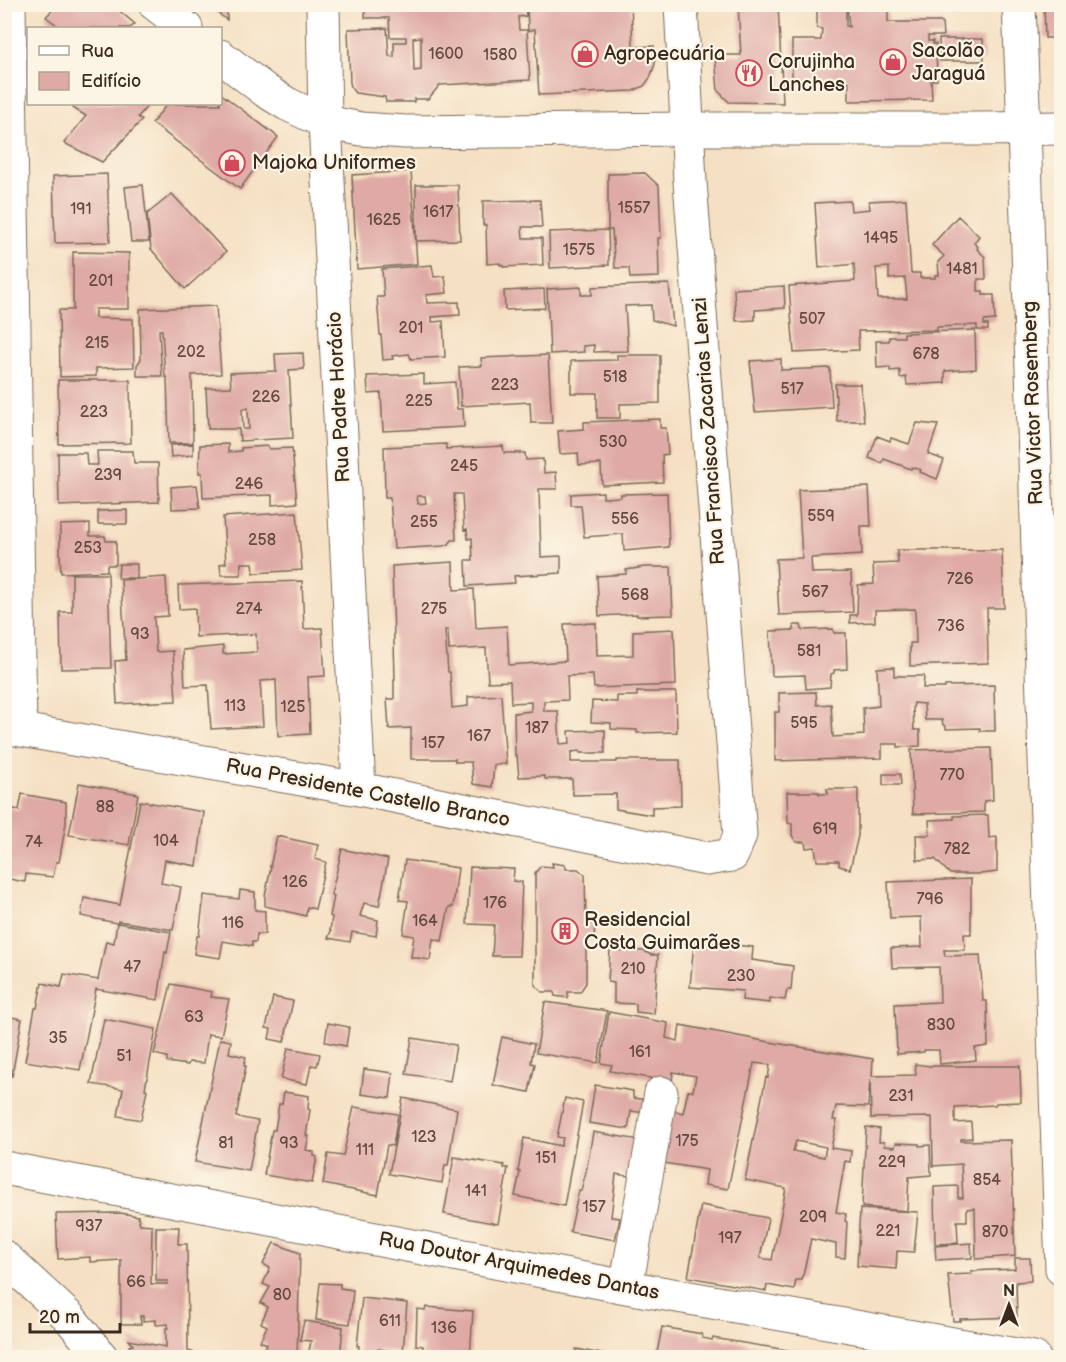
<svg xmlns="http://www.w3.org/2000/svg" width="1066" height="1362" font-family="'Balsamiq Sans',sans-serif">
	<style>
		.building { fill: #dfaaa6; fill-rule: evenodd }
		.lines { fill: none; stroke-linecap: round; stroke-linejoin: round }
		.minor-casing { stroke: #7c6a58; stroke-width: 35 }
		.major-casing { stroke: #7c6a58; stroke-width: 35 }
		.minor { stroke: #fff; stroke-width: 33 }
		.major { stroke: #fff; stroke-width: 33 }
		.labels { text-anchor: middle; dominant-baseline: central; stroke-width: 4.5; stroke-linejoin: round; paint-order: stroke }
		.number-label { font-size: 16px; fill: #644a40 }
		.poi-label { font-size: 20px; fill: #3b2a1e; stroke: #fcf5e5; text-anchor: start }
		.street-label { font-size: 20px; fill: #3b2a1e; stroke: #fcf5e5 }
	</style>
	<rect width="100%" height="100%" fill="#fcf5e5"/>
	<filter id="ink" filterUnits="userSpaceOnUse"><feTurbulence type="fractalNoise" baseFrequency=".0167" numOctaves="2"/><feDisplacementMap in="SourceGraphic" scale="12" xChannelSelector="R" yChannelSelector="G"/><feConvolveMatrix kernelMatrix="1 2 1 2 8 2 1 2 1" color-interpolation-filters="sRGB"/></filter>
	<filter id="wash" filterUnits="userSpaceOnUse"><feTurbulence type="fractalNoise" baseFrequency=".008" numOctaves="4" result="noise"/><feDisplacementMap in="SourceGraphic" scale="24" xChannelSelector="R" yChannelSelector="G"/><feGaussianBlur stdDeviation="1.35" result="paint"/><feColorMatrix in="noise" values="0 0 0 0 0 0 0 0 0 0 0 0 0 0 0 0 0 1.4 0 .05"/><feComposite in="paint" operator="in"/></filter>
	<g filter="url(#wash)">
		<rect width="100%" height="100%" fill="#f5e0c3"/>
		<g id="blocks">
			<path class="building" d="M52,4H111L135,24L130,28H61L46,17L55,7Z
				M206,4H227V20Z
				M365,4H525L526,16L518,17L519,30H527L530,80L440,85L428,99H414V102H386L385,97L355,93L352,89L350,83L348,29L387,28L389,56L394,57V42H406V37H390L389,18H365ZM421,37V70L414,71L413,38Z
				M527,4H631L633,47L654,46L655,64L650,78L644,86L633,91L539,95L535,29L528,31Z
				M738,4H778L783,103L729,102L718,91L715,55H741Z
				M817,4H846V26L849,27L847,4H888V22H942L943,36H928V41H933V44H936L937,80H931L932,100L849,101V82L792,79V40H821L822,29L817,28Z
				M938,4H969V11L939,12Z
				M1044,4H1062V52H1060L1059,38H1045Z
				M939,39H983L984,61H940Z
				M220,93L278,137L240,189L152,123L167,104H220Z
				M76,104H149L138,117L142,120L102,162L64,143L86,116L73,108Z
				M411,171L417,264L357,269L352,175Z
				M645,173L659,186L661,238H658L659,277L630,278L629,268H615L612,230H608V174Z
				M107,174L110,242L55,243L53,176Z
				M143,185L149,242H131L125,187Z
				M416,185H458L460,240L416,241Z
				M172,194L226,252L185,289L151,249L147,214Z
				M906,199L911,273H920V278H935V275H939L938,262L944,256L932,245L958,216L979,236L974,243L978,247L977,249L985,257L986,279H978V291H983V295H994L995,320L984,321V325H988V330H977V325L937,327V330L858,331L859,350L794,353L789,286L855,281L854,264L819,268L815,203L850,201L851,211L870,209L869,201ZM889,267V279L905,278L907,299H878L876,268Z
				M540,200L542,227H522L523,238H542L543,265L503,267V265H500V263L487,264L486,225H483V201Z
				M608,230L609,265L550,268L549,232Z
				M73,252L129,253V309H95V318L133,319L134,367L96,368V376L60,377L59,310H73Z
				M432,265L434,277L445,276L447,293L426,295L427,303L459,302L460,315L432,317V322L443,321L445,357L411,359L409,354L392,356L393,359L383,360L381,335H380L377,297H384L382,269Z
				M669,284L673,326L652,320L651,305L625,306L628,351L594,352V345L583,346L584,352L550,354L547,289L581,287V295H592V287Z
				M784,286L785,308L755,310V320L736,321L734,289Z
				M544,289L545,308L505,310L504,291Z
				M216,306L221,374L192,375L193,443H169L167,377H165L162,330H159L162,376H137V365L141,359L140,309Z
				M975,330L976,369L945,371V383L907,385L906,377L900,378V370L890,371V367L877,368L876,341H889V337H904V333Z
				M303,353L304,369L289,370L293,438L240,441L239,429H208L206,388L231,387L230,373L276,371L275,354ZM248,408L249,429H243L242,409Z
				M548,355L552,423H531L530,402L461,406L459,367L482,366L481,358Z
				M617,355H660V403L620,404V418H597V393H571V361L617,360Z
				M781,359V370L830,368L832,407L755,412L750,361Z
				M424,374V384L455,382L457,409H463L464,427L383,431L381,393L368,394L367,376Z
				M58,380H130L131,443L59,444Z
				M835,384H860L864,421H837Z
				M660,419V428H666L668,454L662,455L663,482L602,485L601,464L579,465L578,453L560,454L558,431L584,429V422Z
				M917,423L938,425L928,454L944,460L937,479L920,472L921,470L912,467L911,469L884,459L882,463L869,458L877,436L890,441L891,438L909,444Z
				M193,444V455L171,457L170,445Z
				M228,444V452L241,451V448L268,446L269,449L292,448L297,503L272,505V495L203,498L202,473H199L200,445Z
				M446,444V449L503,446L504,453H525L526,460L543,459L544,473L556,472L557,489H539L541,557L561,556V573L514,576L515,583L467,586L466,560H473L472,538L468,539L467,529L464,530L462,494H454L456,540H452L449,544L443,546L394,549L390,498H385L384,447ZM417,496H425L426,503L418,504Z
				M97,451H133L134,463H158L159,502L59,506L58,453H86L87,465H98Z
				M197,485L200,508L172,509L171,487Z
				M869,487L871,526H861L862,555L811,558L812,573L851,572L853,612L779,615L776,559L802,558L798,490Z
				M603,492V498L621,497V494L667,493L669,547L624,551L623,534L584,537L581,505H571V494Z
				M127,510V524H98V511Z
				M297,512L302,570L254,573L253,563H241V575H221L220,564L226,563L223,517Z
				M90,524V536H105L106,541H116V565H107V571L61,573L60,555V525Z
				M897,550H1002L1004,608H987L988,663L910,666V643H916L915,609L875,610V622L850,623V615H857L858,585L874,584L873,564L898,563Z
				M453,562L454,590L474,589L476,628L507,626L509,665L566,661L564,624L596,623L597,656L633,655V631L674,629L676,685L594,688L593,675L567,676L568,700L544,701V711H558L560,744L570,743L569,731L605,730V753H580V751L571,752V762H617V760H680L681,806L652,807V815L616,809V794L573,795L572,779H545V776L519,777L517,756H515L514,713L531,711V702L511,703L510,681L488,682L486,648L449,650L448,630H445L448,672H450L452,708L468,706V697L501,695L506,764L494,765L492,787L473,784L471,762H455V759H411V728L389,729L387,699H394V680H395L392,566Z
				M119,564H137V578H118Z
				M645,567H671L673,615L637,616V614L599,616L597,576L626,574V570Z
				M72,574H108L111,668L61,669L60,612H72Z
				M166,577L168,616L154,617L156,652L173,651L176,701L117,704L115,661L126,660L121,580Z
				M302,581L304,629L322,628L325,676L308,677L310,734L278,736L276,680L260,681L263,726L211,729L208,685L185,686L183,650L223,646V654L257,652L256,634L196,637L195,608L179,609L178,585Z
				M794,625H801L802,630L833,629L834,633H846L847,669L834,670V673L831,674L830,687L806,689L805,675L772,676L770,631L794,630Z
				M894,667V676H924L923,688H945V686L994,685L995,731H980V728L946,729V726L943,725L942,720H925L924,704L914,703L913,707L914,730H920V746L898,747V744H882V758L775,761V712H779V693L816,692L817,705L831,704L833,737L864,735L863,708L879,706L877,668Z
				M637,692H676L677,732L637,733V730L611,729V723L591,722L592,701L617,702V696H637Z
				M991,748L993,800L984,801V812L913,814L911,750Z
				M883,774H900L901,785H883Z
				M79,783L138,794L129,845L69,835Z
				M827,789H858V836L850,869L839,866V861H817L815,847L806,848L805,842H796L792,835V824L788,823L787,792H819V794H828Z
				M22,794L66,802V823L59,862H56L53,877L26,874L25,882L4,878V807L19,810Z
				M140,801L204,812L197,866L165,860L161,883L181,887L173,930L118,921V923L171,932L167,953L165,952L158,1000L96,989L80,1070L25,1061L35,1008H37L42,983L61,987L64,974L98,980L106,941L114,943L117,923L81,916L84,898L120,905Z
				M988,815L989,838L997,837V872L981,874H950L935,859L917,860L916,835H930L929,820L954,819V816Z
				M277,836L318,845L315,859L326,862L315,909L307,907L306,916L265,906V896L271,867H270Z
				M342,849L388,859L379,906L364,903L360,916L378,920L376,936L352,932L350,942L328,938L331,931L330,930L332,917L330,916L334,896L331,895Z
				M405,860L458,868L453,907H449L442,941L433,939L430,960L411,957L414,936L403,934L408,901L399,900Z
				M552,863L565,865L566,869H578L585,875L586,923L595,924L594,938H586V983L580,992H568V998L555,996L554,992H542L535,985V873L541,866L553,867Z
				M470,867L514,869L513,881L522,882L519,956H492L494,925L467,924Z
				M971,879V934H964L965,950H944L945,956L980,955L983,1001H987L988,1046L975,1048L976,1060L940,1064L939,1050H924V1052L897,1054L895,1004L940,1002L939,967L892,968L891,948L922,947L921,917L890,918L888,882Z
				M240,890L255,892V910L265,911V934H257L256,942H252V946L223,941L220,958L194,954L197,936H199L204,895L239,899Z
				M694,941L753,947L752,960L793,966L791,990H787L785,1000L770,998V1003L742,1000L743,991L690,987Z
				M610,950L644,951L651,955H658L654,1014L636,1012V1004L614,1003V983L608,982Z
				M171,984L212,992L211,997L229,999L221,1036L208,1034L204,1063L189,1062L188,1065L167,1062V1057L154,1054Z
				M273,997L293,1001L284,1042L269,1039L271,1029L266,1028Z
				M545,1002L607,1011L598,1063L536,1053Z
				M609,1012L668,1023L666,1038L678,1041L680,1025L775,1043L873,1059L872,1076L916,1075L915,1064L930,1066H1020L1021,1102L996,1103L995,1105L955,1107V1123L971,1122L972,1138L961,1139V1141L1011,1140L1015,1256L976,1259L975,1208L967,1209V1221H957L958,1243L935,1244L934,1187L958,1186V1198H963L961,1164L933,1166L932,1117L871,1118L870,1079L868,1107L836,1106L833,1120H837L831,1148L851,1151L850,1162L845,1161L836,1212L846,1214L845,1221L847,1222L845,1258L836,1257V1244L811,1239L802,1280H796L794,1290L767,1285L766,1291L688,1277L701,1205L768,1218L760,1258L772,1260L786,1188L745,1180L766,1077L768,1078L770,1065L754,1063L728,1189L705,1185L707,1170L657,1162L667,1109L683,1113L688,1091H693L696,1076L673,1072L672,1082L610,1071L612,1065L601,1063ZM796,1141L826,1147L824,1157L793,1151Z
				M5,1016L22,1019L12,1076H9L6,1097L5,1096Z
				M104,1019L156,1029L145,1089L147,1090L141,1120L118,1116L123,1089L91,1084Z
				M328,1023L349,1027L346,1046L325,1042Z
				M502,1037L534,1044L531,1063L535,1064L529,1092L493,1085L498,1059H497Z
				M412,1038L456,1045L450,1081L406,1074Z
				M220,1039L231,1041L229,1053L246,1057L244,1066H246L236,1117L258,1121L249,1171L195,1162Z
				M288,1048L320,1054L317,1066L311,1065L307,1084L281,1079Z
				M364,1069L393,1073L390,1098L361,1094Z
				M595,1085L633,1091V1098L648,1100L646,1113L631,1111L628,1129L589,1123Z
				M284,1092L309,1096L308,1109L310,1110L306,1136H309L306,1150L314,1152V1156L317,1157L312,1183L264,1175L272,1130H275L279,1104H282Z
				M403,1098L457,1109L448,1165H445L442,1183L389,1174Z
				M565,1098L583,1102L564,1206L515,1196L520,1172L518,1171L524,1138L561,1146L563,1138L557,1137Z
				M354,1107L398,1114L393,1146L387,1145L378,1195L323,1184L328,1154L343,1156Z
				M866,1127L880,1129L879,1142H884V1146L895,1147L896,1143L919,1144V1146L930,1145L931,1175L909,1177L907,1211L862,1207Z
				M593,1132L640,1140L634,1177L616,1174L611,1217L620,1218L615,1240L570,1232L579,1190L581,1191L587,1167Z
				M454,1157L504,1165V1168H508L498,1224L444,1214Z
				M860,1209L918,1212L914,1252L897,1251L896,1269L857,1266Z
				M120,1213L138,1216L140,1224L152,1225L151,1284H167L168,1281H156V1227H179L178,1244H187L188,1351L214,1358H137L129,1346L133,1345L129,1340L166,1347V1328H168V1324L156,1325V1320L143,1321V1316H140L141,1324H121V1260L90,1262V1257L58,1259L56,1214Z
				M274,1243L300,1253L297,1358H261L267,1344L260,1341L267,1326L261,1323L268,1307L261,1303L270,1287L263,1284L270,1268L263,1264Z
				M971,1243L972,1258L936,1260L935,1246Z
				M1015,1258H1030L1031,1281L1016,1282L1017,1317L960,1319L961,1321H953L948,1275L971,1274V1271L1015,1269Z
				M320,1283L340,1284V1288L353,1290L350,1324L316,1320Z
				M362,1298L407,1303L403,1352L378,1349V1358H358L359,1346H357Z
				M426,1307L473,1311L470,1358L423,1356V1346L416,1345L417,1309L425,1310Z
				M304,1321L343,1327L340,1357L309,1351L311,1341L300,1340Z
				M662,1327L702,1334V1338L712,1340L713,1338L811,1354V1358H656Z
				M576,1349L612,1356V1358H576Z"/>
		</g>
	</g>
	<g filter="url(#ink)">
		<use href="#blocks" fill-opacity="0" stroke="#7c6a58" stroke-width="1.5"/>
		<g class="lines">
			<g class="minor-casing">
				<path id="minor" d="M9,4L20,730
					M323,4L325,122L359,789
					M1019,4L1024,129L1062,1269
					M4,727L359,789L707,859L732,855L740,835L690,182L681,4
					M4,1168L626,1287L1034,1358
					M4,1257L69,1317L102,1358
					M626,1287L661,1093"/>
			</g>
			<g class="major-casing">
				<path id="major" d="M155,4L186,28
					M220,56L266,91L287,104L325,122L361,129L406,132L686,129H978L1062,128"/>
			</g>
			<use href="#minor" class="minor"/>
			<use href="#major" class="major"/>
		</g>
	</g>
	<defs>
		<g id="shop-ring" transform="scale(1.35)"><circle r="9.5" fill="#fcf5e5" stroke="#d1495b" stroke-width="1.5"/><path d="M-5-2.5h2.3a2.7 3.5 0 0 1 5.4 0H5L5.5 6h-11ZM-1.5-2.5h3a1.5 2.3 0 0 0-3 0Z" fill="#d1495b"/></g>
		<g id="restaurant-ring" transform="scale(1.35)"><circle r="9.5" fill="#fcf5e5" stroke="#d1495b" stroke-width="1.5"/><path d="M-5-6h1v4h1v-4h1v4h1v-4h1v5L-1.5 .5V6h-2V.5L-5-1ZM5-6V6H3V1.5H1.5Q1.5-4 5-6Z" fill="#d1495b"/></g>
		<g id="building-ring" transform="scale(1.35)"><circle r="9.5" fill="#fcf5e5" stroke="#d1495b" stroke-width="1.5"/><path d="M-4-6H4V6H1V3H-1V6H-4ZM-2.5-4.3h1.7v1.8h-1.7ZM.8-4.3h1.7v1.8H.8ZM-2.5-1h1.7V.8h-1.7ZM.8-1h1.7V.8H.8Z" fill="#d1495b"/></g>
	</defs>
	<g fill-rule="evenodd">
		<use href="#shop-ring" x="585" y="54"/>
		<use href="#shop-ring" x="893" y="62"/>
		<use href="#restaurant-ring" x="749" y="73"/>
		<use href="#shop-ring" x="232" y="163"/>
		<use href="#building-ring" x="565" y="931"/>
	</g>
	<g class="labels">
		<g class="number-label">
			<text x="446" y="54">1600</text>
			<text x="500" y="55">1580</text>
			<text x="634" y="208">1557</text>
			<text x="81" y="209">191</text>
			<text x="438" y="212">1617</text>
			<text x="384" y="220">1625</text>
			<text x="881" y="238">1495</text>
			<text x="579" y="250">1575</text>
			<text x="962" y="269">1481</text>
			<text x="101" y="281">201</text>
			<text x="812" y="319">507</text>
			<text x="411" y="328">201</text>
			<text x="97" y="343">215</text>
			<text x="191" y="352">202</text>
			<text x="926" y="354">678</text>
			<text x="615" y="377">518</text>
			<text x="505" y="385">223</text>
			<text x="792" y="389">517</text>
			<text x="266" y="397">226</text>
			<text x="419" y="401">225</text>
			<text x="94" y="412">223</text>
			<text x="613" y="442">530</text>
			<text x="464" y="466">245</text>
			<text x="108" y="475">239</text>
			<text x="249" y="484">246</text>
			<text x="821" y="516">559</text>
			<text x="625" y="519">556</text>
			<text x="424" y="522">255</text>
			<text x="262" y="540">258</text>
			<text x="88" y="548">253</text>
			<text x="960" y="579">726</text>
			<text x="815" y="592">567</text>
			<text x="635" y="595">568</text>
			<text x="249" y="609">274</text>
			<text x="434" y="609">275</text>
			<text x="951" y="626">736</text>
			<text x="140" y="634">93</text>
			<text x="809" y="651">581</text>
			<text x="235" y="706">113</text>
			<text x="293" y="707">125</text>
			<text x="804" y="723">595</text>
			<text x="537" y="728">187</text>
			<text x="479" y="736">167</text>
			<text x="433" y="743">157</text>
			<text x="952" y="775">770</text>
			<text x="105" y="807">88</text>
			<text x="825" y="829">619</text>
			<text x="166" y="841">104</text>
			<text x="34" y="842">74</text>
			<text x="957" y="849">782</text>
			<text x="295" y="882">126</text>
			<text x="930" y="899">796</text>
			<text x="495" y="903">176</text>
			<text x="425" y="921">164</text>
			<text x="233" y="923">116</text>
			<text x="132" y="967">47</text>
			<text x="633" y="969">210</text>
			<text x="741" y="976">230</text>
			<text x="194" y="1017">63</text>
			<text x="941" y="1025">830</text>
			<text x="58" y="1038">35</text>
			<text x="640" y="1052">161</text>
			<text x="124" y="1056">51</text>
			<text x="901" y="1096">231</text>
			<text x="424" y="1137">123</text>
			<text x="687" y="1141">175</text>
			<text x="226" y="1143">81</text>
			<text x="289" y="1143">93</text>
			<text x="365" y="1150">111</text>
			<text x="546" y="1158">151</text>
			<text x="892" y="1162">229</text>
			<text x="987" y="1180">854</text>
			<text x="476" y="1191">141</text>
			<text x="594" y="1207">157</text>
			<text x="813" y="1217">209</text>
			<text x="89" y="1226">937</text>
			<text x="888" y="1231">221</text>
			<text x="995" y="1232">870</text>
			<text x="730" y="1238">197</text>
			<text x="136" y="1282">66</text>
			<text x="282" y="1295">80</text>
			<text x="390" y="1321">611</text>
			<text x="444" y="1328">136</text>
		</g>
		<g class="poi-label">
			<text x="912" y="51">Sacolão<tspan x="912" dy="23">Jaraguá</tspan></text>
			<text x="604" y="54">Agropecuária</text>
			<text x="768" y="62">Corujinha<tspan x="768" dy="23">Lanches</tspan></text>
			<text x="252" y="163">Majoka Uniformes</text>
			<text x="584" y="920">Residencial<tspan x="584" dy="23">Costa Guimarães</tspan></text>
		</g>
		<g class="street-label">
			<text transform="translate(339 397) rotate(-93)">Rua Padre Horácio</text>
			<text transform="translate(1033 403) rotate(-92)">Rua Victor Rosemberg</text>
			<text transform="translate(709 431) rotate(-94)">Rua Francisco Zacarias Lenzi</text>
			<text transform="translate(368 793) rotate(11)">Rua Presidente Castello Branco</text>
			<text transform="translate(519 1266) rotate(11)">Rua Doutor Arquimedes Dantas</text>
		</g>
	</g>
	<rect width="1066" height="1362" fill="none" stroke="#fcf5e5" stroke-width="24"/>
	<rect x="27" y="27" width="195" height="78" fill="#fcf5e5" stroke="#afa495" stroke-width="1.5"/>
	<rect x="39" y="46" width="30" height="9" fill="#ffffff" stroke="#afa495" stroke-width="1.5"/>
	<text x="81" y="57" font-size="18" fill="#3b2a1e">Rua</text>
	<rect x="39" y="72" width="30" height="18" fill="#dfaaa6" stroke="#afa495" stroke-width="1.5"/>
	<text x="81" y="87" font-size="18" fill="#3b2a1e">Edifício</text>
	<g transform="translate(1009 1305)" stroke="#fcf5e5" stroke-width="4.5" paint-order="stroke">
	<path d="M0-4.5L10 22L0 15L-10 22Z" fill="#3b2a1e"/>
	<text y="-9" font-size="16" font-weight="bold" text-anchor="middle" fill="#3b2a1e">N</text>
	</g>
	<path d="M30 1323v9h90v-9" fill="none" stroke="#3b2a1e" stroke-width="3"/>
	<text x="39" y="1323" font-size="18" fill="#3b2a1e" stroke="#fcf5e5" stroke-width="4.5" paint-order="stroke">20 m</text>
</svg>
